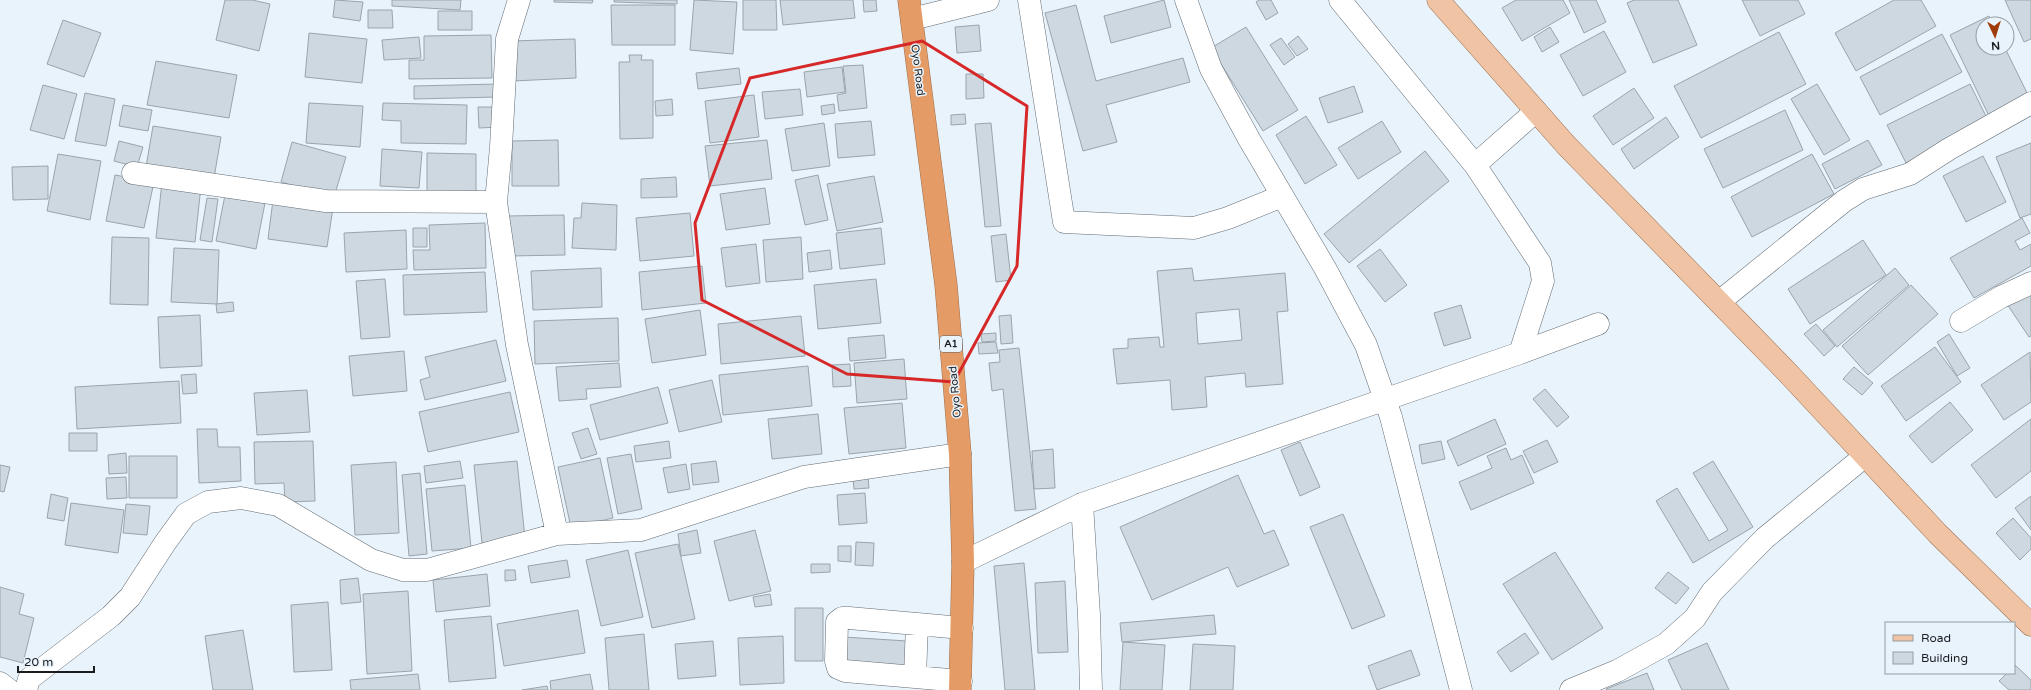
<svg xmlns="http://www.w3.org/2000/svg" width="2031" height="690" font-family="'Varela Round',sans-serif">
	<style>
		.building { fill: #ced8e0; stroke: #9ba4ab; fill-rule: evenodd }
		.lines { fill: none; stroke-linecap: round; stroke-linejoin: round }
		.minor-casing { stroke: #636b72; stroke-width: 23 }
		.major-casing { stroke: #9d6f4e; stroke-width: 23 }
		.highway-casing { stroke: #9d6f4e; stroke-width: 23 }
		.minor { stroke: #fff; stroke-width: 22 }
		.major { stroke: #efc3a3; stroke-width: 22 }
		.highway { stroke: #e49b66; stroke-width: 22 }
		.marked { fill: none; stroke: #d62828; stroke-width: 3; stroke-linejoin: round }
		.labels { text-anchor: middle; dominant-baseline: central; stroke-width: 3; stroke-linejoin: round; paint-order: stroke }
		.shield { fill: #e9f3fb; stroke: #585d62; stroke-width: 1 }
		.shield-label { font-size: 10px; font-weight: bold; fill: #1a1d20 }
		.street-label { font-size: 11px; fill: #1a1d20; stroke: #e9f3fb }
	</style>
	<rect width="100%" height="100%" fill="#e9f3fb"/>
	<path class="building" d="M225,0H252L270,4L259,51L216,40Z
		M335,0L363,2L360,21L333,17Z
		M392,0H461L460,10L392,6Z
		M554,0H593L592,3L554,2Z
		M614,0H677V4L614,2Z
		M694,0L737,2L733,54L690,50Z
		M743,0H776L777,30H743Z
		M780,0H853L855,18L783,25Z
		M863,0H876L877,11L864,12Z
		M1164,0L1171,27L1111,43L1104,16Z
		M1259,0H1271L1278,13L1266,20L1256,2Z
		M1516,0H1563L1570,13L1522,41L1502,8Z
		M1569,0H1596L1606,22L1584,33Z
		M1634,0H1678L1697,45L1653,63L1627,3Z
		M1742,0H1798L1805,14L1760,36Z
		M1894,0H1921L1936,26L1856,71L1835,33Z
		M2005,0H2031V39L2024,42Z
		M611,5H675V45H612Z
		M1076,5L1096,81L1183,58L1190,82L1106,105L1117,142L1083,151L1045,13Z
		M368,10H392L393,28H368Z
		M438,11H472V30H438Z
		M1989,16L1993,24H1983V48H2005L2030,99L1990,118L1950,35Z
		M63,20L101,33L84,77L47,64Z
		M979,25L981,51L957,53L955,27Z
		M1246,27L1298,110L1263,131L1211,48Z
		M1550,27L1559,42L1542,52L1534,37Z
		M1604,31L1626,72L1583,96L1560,55Z
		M1779,32L1806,84L1701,138L1674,86Z
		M309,33L367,39L362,83L305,77Z
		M1942,34L1962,72L1880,115L1860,77Z
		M491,35L492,78L409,79V60H424V36Z
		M1298,36L1308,49L1297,56L1288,44Z
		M419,37L421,58L384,60L382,40Z
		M1281,38L1295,57L1284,65L1270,45Z
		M575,39L576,78L513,81L511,41Z
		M629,55H642L641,60H653V138L620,139L619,62H630Z
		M156,61L237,75L229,118L147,105Z
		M863,65L867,108L839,111L837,95L846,93L843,66Z
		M842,67L845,92L807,97L804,72Z
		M739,68L741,84L698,89L696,73Z
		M966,74H983L984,98L966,99Z
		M497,84V97L414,99V86Z
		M1817,84L1850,140L1824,155L1791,99Z
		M1970,84L1989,122L1906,163L1887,125Z
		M43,85L77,94L64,139L30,130Z
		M1354,86L1363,112L1328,123L1319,98Z
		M1634,88L1654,118L1613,145L1593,116Z
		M800,89L803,115L765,119L762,92Z
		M85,93L115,99L106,146L75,141Z
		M754,95L759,137L710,143L705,101Z
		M672,99L673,115L656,116L655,101Z
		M309,103L363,106L360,147L306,143Z
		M383,103L467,105L466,144L401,143V121L382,120Z
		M834,104L835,113L822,115L821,106Z
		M123,105L152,110L148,131L119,126Z
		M478,107H499L500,127L479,128Z
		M1785,110L1803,150L1723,188L1704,149Z
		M965,114L966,124L951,125V115Z
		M1306,116L1337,165L1305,184L1276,135Z
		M1666,117L1679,137L1634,169L1621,149Z
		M871,121L875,155L838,158L835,124Z
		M1382,121L1401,152L1358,179L1338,148Z
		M824,123L830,166L792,171L785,129Z
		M991,123L1001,226L985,227L975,124Z
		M153,126L221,137L214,178L146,167Z
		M558,140L559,186H512V141Z
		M767,140L772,179L710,186L705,146Z
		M1868,140L1882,165L1835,189L1822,164Z
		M119,141L143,147L137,167L114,161Z
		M292,142L346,157L334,197L281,182Z
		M2031,143V214L2020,218L1996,157Z
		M382,149L422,152L419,188L380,186Z
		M1425,151L1449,181L1349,263L1324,234Z
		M427,153L476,154V196L427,195Z
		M58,154L101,161L90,220L47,211Z
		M1812,154L1834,194L1752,237L1731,197Z
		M1983,156L2006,202L1966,222L1943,176Z
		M48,166V199L13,200L12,167Z
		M115,175L154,182L144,228L106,221Z
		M818,175L828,220L805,225L795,180Z
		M874,176L883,222L837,231L827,184Z
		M676,177L677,197L641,198V179Z
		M162,182L201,186L195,242L156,238Z
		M765,188L770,224L726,230L720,194Z
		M225,195L265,203L256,249L216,241Z
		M207,198L218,199L212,242L200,240Z
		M273,200L333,208L327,247L268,239Z
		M582,203L617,205L616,250L572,248L574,218H581Z
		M690,213L694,256L640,261L636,218Z
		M564,215L565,255L509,256L507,216Z
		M2022,218L2030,233L2015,241L2020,250L2031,244V266L1974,298L1950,258Z
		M485,223L486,268L414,270L413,250H430L429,225Z
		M413,228H427V247H413Z
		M881,228L885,264L840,269L836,233Z
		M406,230L407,269L346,272L344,233Z
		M1006,234L1011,280L996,282L991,236Z
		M112,237L149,238L148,305L110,304Z
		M801,237L803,279L766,282L763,240Z
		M1863,240L1886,275L1810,324L1788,289Z
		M756,244L760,283L726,287L721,248Z
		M174,248L219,250L217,304L171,302Z
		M1380,249L1407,285L1385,302L1357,266Z
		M830,250L832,269L809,272L807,253Z
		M702,266L706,303L642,310L639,272Z
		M601,268L602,307L533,310L531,271Z
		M1192,268L1194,281L1285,273L1288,311L1277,312L1283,384L1246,387L1245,373L1205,377L1207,407L1172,410L1170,380L1117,384L1113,349L1128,348V339L1159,337L1160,347H1164L1157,271ZM1239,309L1242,340L1198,344L1196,313Z
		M1895,268L1909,285L1837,347L1823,330Z
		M485,272L487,312L404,315L403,275Z
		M385,279L390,337L361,339L356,281Z
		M876,279L881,323L818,329L814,285Z
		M1911,285L1938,314L1868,375L1842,346Z
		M2031,288V336L2029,337L2007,304Z
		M233,302L234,311L217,313L216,304Z
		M1461,305L1471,338L1444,346L1434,313Z
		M700,310L706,355L652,363L645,319Z
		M200,315L202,366L160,368L158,317Z
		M1011,315L1013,343L1001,344L999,316Z
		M801,316L805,356L721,364L718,324Z
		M618,318L619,361L535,364L534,321Z
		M1816,324L1835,346L1824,356L1804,334Z
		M996,333V341L982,342L981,334Z
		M1949,334L1970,368L1957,376L1937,342Z
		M884,335L886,358L850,361L848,338Z
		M496,340L506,381L425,400L420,380L430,377L425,357Z
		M996,342L998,353L979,354L978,343Z
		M1935,347L1961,382L1906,421L1881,386Z
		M1019,348L1036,509L1015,511L1003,389L992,391L989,363L1000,362L999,350Z
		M404,351L407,391L353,396L349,356Z
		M2030,352L2031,402L2004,420L1981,385Z
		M904,359L907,399L857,403L854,363Z
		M619,363L621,387L586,389L587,399L559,401L556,367Z
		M850,364L851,386L833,387L832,365Z
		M808,366L812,406L723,415L719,375Z
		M1854,367L1873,383L1862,395L1843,379Z
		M196,374L197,393L183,394L181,375Z
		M712,380L722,422L679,432L669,390Z
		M179,381L181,423L77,429L75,387Z
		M658,387L668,423L600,440L590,405Z
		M1545,389L1569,417L1557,427L1533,399Z
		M307,390L310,432L257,435L254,393Z
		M510,392L519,432L428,452L419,412Z
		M1950,402L1973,430L1932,463L1909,436Z
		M902,403L906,448L849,454L844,408Z
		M818,414L822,454L772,459L768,419Z
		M1495,419L1506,444L1458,466L1447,441Z
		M2031,419V471L1996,498L1971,465Z
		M588,428L597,454L581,459L572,433Z
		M197,429H217L218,447H240L241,481L199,483Z
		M69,433H97V451H69Z
		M1547,440L1558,462L1534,473L1523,451Z
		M313,441L315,501L285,502L284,483L255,484L254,442Z
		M669,441L671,458L636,462L634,446Z
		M1441,441L1445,459L1422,464L1419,445Z
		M1300,442L1320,487L1300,496L1281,450Z
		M1506,448L1511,460L1522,455L1534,483L1471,510L1459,482L1492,468L1487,456Z
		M1053,449L1055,488L1034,489L1032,451Z
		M126,453L127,473L109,474L108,455Z
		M631,454L642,509L618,514L607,458Z
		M129,456H177V498H129Z
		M600,458L613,518L571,528L558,467Z
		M460,461L463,478L426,483L424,466Z
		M517,461L525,538L482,543L474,465Z
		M716,461L719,482L693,485L691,464Z
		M1713,461L1753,527L1693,563L1656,501L1677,488L1709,541L1728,530L1693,473Z
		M396,462L399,533L355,535L351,465Z
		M686,464L690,489L668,493L663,468Z
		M0,465L10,467L4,492L0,491Z
		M420,473L427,554L409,556L402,475Z
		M1238,475L1264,534L1274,530L1289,565L1237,587L1228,567L1152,600L1120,527Z
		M126,477L127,498L107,499L106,478Z
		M868,477L869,488L854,489L853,478Z
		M465,485L471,548L432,551L426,489Z
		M865,493L867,523L839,525L837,495Z
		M51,494L68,498L64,521L47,518Z
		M2031,496V530L2015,508Z
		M71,503L124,510L118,553L65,545Z
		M126,504L150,506L147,535L123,533Z
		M1343,514L1385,616L1352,629L1310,527Z
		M2013,518L2031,538V549L2020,560L1996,533Z
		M697,530L701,553L681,556L678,534Z
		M755,530L771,591L729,601L714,541Z
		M856,542L874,543L873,566L855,565Z
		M678,544L695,619L652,628L635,553Z
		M838,546H851V562L838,561Z
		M628,550L643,617L601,626L586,560Z
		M1555,552L1603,628L1552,660L1503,584Z
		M567,560L570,577L531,583L528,566Z
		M1024,563L1035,690H1005L994,566Z
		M811,564H830V572L811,573Z
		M505,570H515L516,580L505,581Z
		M1668,572L1689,588L1676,604L1655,588Z
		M487,574L490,606L436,612L433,580Z
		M358,578L361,602L341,604L340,580Z
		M1065,581L1068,652L1038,653L1035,583Z
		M0,587L24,594L19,614L34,618L23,663L0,657Z
		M408,591L412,671L367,674L363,594Z
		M770,594L772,605L755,607L753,597Z
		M328,602L332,670L294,672L291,605Z
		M795,608H823V661H795Z
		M578,610L585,653L504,666L497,624Z
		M1214,615L1216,634L1122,642L1120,623Z
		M491,616L496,678L449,682L444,620Z
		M243,630L253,690H213L205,636Z
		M1525,633L1539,653L1511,672L1497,652Z
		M644,634L649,690H609L605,638Z
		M783,636L784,683L740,685L738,638Z
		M844,637L907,641L905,666L842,662Z
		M713,641L716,676L678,679L675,644Z
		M1123,642L1165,645L1162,690H1120Z
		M1707,643L1729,690H1682L1668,660Z
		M1193,644L1235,646L1233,690H1190Z
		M1411,650L1420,675L1377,690L1368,666Z
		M2015,665L2031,680V690H2009L1999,681L2007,673H2014Z
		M1647,673L1654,690H1607L1606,689Z
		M418,674L420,690H351L350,680Z
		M590,674L593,690H551L550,681Z
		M547,686L548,690H522Z"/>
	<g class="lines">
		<g class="minor-casing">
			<path id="minor" d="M519,0L507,39L501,147L496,202L517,345L557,534
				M1029,0L1064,222L1194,228L1228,218L1282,196
				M1186,0L1211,69L1249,139L1325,268L1366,345L1391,417L1461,690
				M1340,0L1475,165L1540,263L1543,281L1520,353
				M912,19L988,0
				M1475,165L1536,111
				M133,173L326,201L496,202
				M1719,302L1844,201L1863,189L1910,174L1949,149L2031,103
				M1961,321L2001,297L2031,283
				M1082,504L1089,615L1091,690
				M963,562L1082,504L1520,353L1598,324
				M915,677L917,624
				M961,681L845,671L838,668L836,661L837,622L842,618H849L962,628
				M0,683L9,690
				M26,690L29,679L111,616L130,597L165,543L186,514L208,502L241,498L278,505L371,560L403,570H427L557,534L641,530L804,477L960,454
				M1571,690L1617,671L1666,644L1695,618L1712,592L1765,538L1865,456"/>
		</g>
		<g class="major-casing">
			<path id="major" d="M1438,0L1566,145L1787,372L1938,534L2031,625"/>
		</g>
		<g class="highway-casing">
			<path id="highway" d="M909,0L946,285L960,454L963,562L960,690"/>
		</g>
		<use href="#minor" class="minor"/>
		<use href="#major" class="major"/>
		<use href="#highway" class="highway"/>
	</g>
	<path class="marked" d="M922,41L1027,106L1017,266L954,382L847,374L702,300L695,223L750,78Z"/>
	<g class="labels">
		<rect class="shield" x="940" y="336" width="22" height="16" rx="3"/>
		<g class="shield-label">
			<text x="951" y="344">A1</text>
		</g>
		<g class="street-label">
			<text transform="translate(918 70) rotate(83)">Oyo Road</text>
			<text transform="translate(955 392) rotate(-95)">Oyo Road</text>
		</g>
	</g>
	<rect x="1885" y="622" width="130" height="52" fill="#e9f3fb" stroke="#969da3"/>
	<rect x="1893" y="635" width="20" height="6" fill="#efc3a3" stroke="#969da3"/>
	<text x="1921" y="642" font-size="12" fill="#1a1d20">Road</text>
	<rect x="1893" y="652" width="20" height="12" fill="#ced8e0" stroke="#969da3"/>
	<text x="1921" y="662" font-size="12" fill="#1a1d20">Building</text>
	<g transform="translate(1995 36) rotate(176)"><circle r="19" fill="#e9f3fb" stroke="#969da3"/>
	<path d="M0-3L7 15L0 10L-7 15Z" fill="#9f3a0a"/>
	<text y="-6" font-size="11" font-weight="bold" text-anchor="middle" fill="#1a1d20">N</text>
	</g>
	<path d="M18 666v6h76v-6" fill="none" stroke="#1a1d20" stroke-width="2"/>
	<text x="24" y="666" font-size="12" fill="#1a1d20" stroke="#e9f3fb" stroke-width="3" paint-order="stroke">20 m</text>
</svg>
